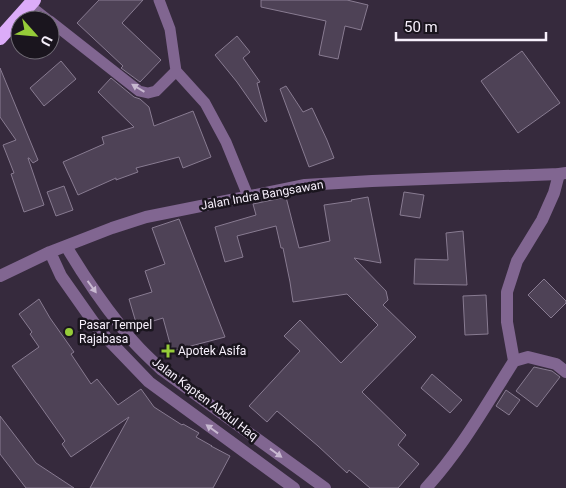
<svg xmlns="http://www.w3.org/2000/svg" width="566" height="488" font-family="Roboto,sans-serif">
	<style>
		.building { fill: #4e4256; stroke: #887b91 }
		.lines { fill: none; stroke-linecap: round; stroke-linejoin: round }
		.service { stroke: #816691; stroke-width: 11 }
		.minor { stroke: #816691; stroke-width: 12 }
		.tertiary { stroke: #816691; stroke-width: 12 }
		.trunk { stroke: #dcacf9; stroke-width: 14 }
		.oneway { fill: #c8b9d1 }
		.poi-dot { fill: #96cc39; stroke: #1a151e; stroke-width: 2 }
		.labels { text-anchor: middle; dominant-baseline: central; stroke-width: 5; stroke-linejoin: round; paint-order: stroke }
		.street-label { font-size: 12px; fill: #f7f0fc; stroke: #1a151e }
		.poi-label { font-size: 12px; fill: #f7f0fc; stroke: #1a151e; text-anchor: start }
	</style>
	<rect width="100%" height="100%" fill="#362a3d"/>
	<path class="building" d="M99,0H143L122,23L161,60L140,82L121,68L123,66L77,23Z
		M261,0H347L368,5L361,30L345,26L338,59L319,55L326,21L261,7Z
		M237,36L250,52L243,58L260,82L257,83L267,121L265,122L237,82L215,55Z
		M522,51L560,103L518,133L481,81Z
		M61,61L76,79L44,106L30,88Z
		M0,68L38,160L33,163L29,158H28L44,205L24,212L11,174L14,173L3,145L16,140L0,117Z
		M111,78L134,97L140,99L149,107L154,126L193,111L211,157L183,168L179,157L136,168L138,172L116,180V178L78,195L63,162L104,144L102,137L134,127L98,92Z
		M286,86L303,112L312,108L327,140L334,158L309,167L280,89Z
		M64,186L73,210L56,216L47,192Z
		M404,192L424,195L420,218L400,215Z
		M286,197L299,248L330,241L324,205L352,201L351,200L368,197L381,263L354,258L386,291L388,300L383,305L416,337L362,392L406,435L398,445L419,464L398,488H370L349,470L347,473L318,446L277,411L267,422L249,406L300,351L284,336L300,320L341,363L378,325L347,294L293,302L290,282L283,248H281L276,226L237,236L243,257L225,262L215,227L256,215L253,204Z
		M179,219L225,337L172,351L163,318L137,326L129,299L152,292L145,271L165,264L152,228Z
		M463,231L467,285L414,284L415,259L448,260L446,233Z
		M544,279L566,301V303L551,318L528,295Z
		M486,295L488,334L465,335L463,296Z
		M39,299L50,318L74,352L71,354L91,384L97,379L118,405L141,389L154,407L182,425L183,424L199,433L196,437L212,446H211L230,456L213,488H90L129,417L71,457L62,444L65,441L12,366L39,347L30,334L32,332L19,314Z
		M534,367L552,371L560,377L537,407L516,391Z
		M432,374L462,400L450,413L421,388Z
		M506,390L520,400L509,415L496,406Z
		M0,416L36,463L74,488H26L0,454Z"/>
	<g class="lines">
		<path class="service" d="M159,0L170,29L176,71L205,103L226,142L248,196
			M29,5L48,20
			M50,21L139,91L148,93L156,91L176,71"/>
		<path class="minor" d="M514,361L528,357L556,364L566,372
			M426,488C461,450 486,405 514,361L507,322V292L517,261L542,220L554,193L559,174"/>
		<path class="tertiary" d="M66,246C82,273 100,300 120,325C132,342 147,356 162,370L325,488
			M50,252L61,276L99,330L149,382L294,488
			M0,276L50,252L112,228L146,217L305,185L372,181L559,174L566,173"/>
		<path class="trunk" d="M0,38L34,0"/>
	</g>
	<defs><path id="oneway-solid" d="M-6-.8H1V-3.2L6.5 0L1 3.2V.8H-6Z" transform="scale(1.25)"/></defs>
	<g class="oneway">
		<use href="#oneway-solid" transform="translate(138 88) rotate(-149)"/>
		<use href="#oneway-solid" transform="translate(92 287) rotate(54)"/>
		<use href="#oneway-solid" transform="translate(212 429) rotate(-144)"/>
		<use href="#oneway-solid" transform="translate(276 453) rotate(36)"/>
	</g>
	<g class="poi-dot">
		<circle cx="69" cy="332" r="5"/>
		<path d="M165.5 343.5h5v5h5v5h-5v5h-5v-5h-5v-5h5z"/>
	</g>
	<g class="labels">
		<g class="street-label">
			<text transform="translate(262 195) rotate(-10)">Jalan Indra Bangsawan</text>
			<text transform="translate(205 399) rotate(37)">Jalan Kapten Abdul Haq</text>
		</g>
		<g class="poi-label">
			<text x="79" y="325">Pasar Tempel<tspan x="79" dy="14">Rajabasa</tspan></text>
			<text x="178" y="351">Apotek Asifa</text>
		</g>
	</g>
	<g transform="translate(35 35) rotate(117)"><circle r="24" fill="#1a151e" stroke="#726d77"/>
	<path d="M0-4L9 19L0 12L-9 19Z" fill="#96cc39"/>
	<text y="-8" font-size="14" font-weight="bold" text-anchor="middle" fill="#f7f0fc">U</text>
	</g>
	<path d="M396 32v8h150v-8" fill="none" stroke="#f7f0fc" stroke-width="2.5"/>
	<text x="404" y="32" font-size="15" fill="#f7f0fc" stroke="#1a151e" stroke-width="4" paint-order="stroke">50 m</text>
</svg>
